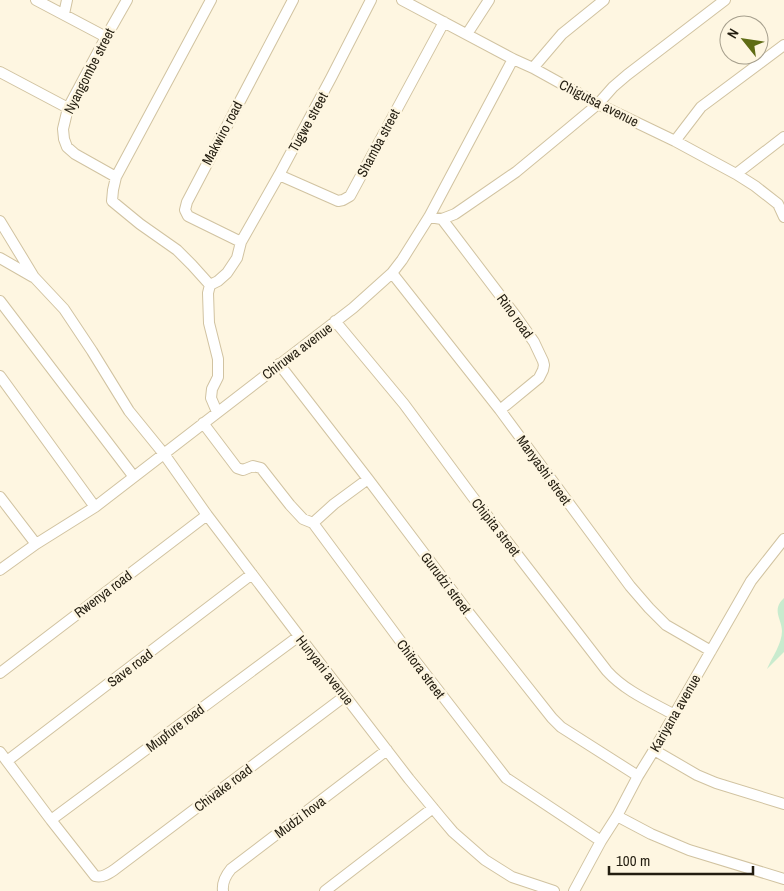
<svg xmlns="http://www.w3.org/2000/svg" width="784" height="891" font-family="'Archivo Narrow',sans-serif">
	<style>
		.green { fill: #c9ebce }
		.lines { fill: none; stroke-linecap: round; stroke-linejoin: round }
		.minor-casing { stroke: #d1c3a1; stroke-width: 12 }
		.minor { stroke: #fff; stroke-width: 10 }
		.labels { text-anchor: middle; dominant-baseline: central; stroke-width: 5; stroke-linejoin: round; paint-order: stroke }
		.street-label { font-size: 14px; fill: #231d10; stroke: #fef6e1 }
	</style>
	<rect width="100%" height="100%" fill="#fef6e1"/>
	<path class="green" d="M784,598V652L767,669C772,657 782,644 782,631C782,619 771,610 784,598Z"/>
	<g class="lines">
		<g class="minor-casing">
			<path id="minor" d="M36,0L106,37
				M211,0L116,177L113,190L112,201L140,224L177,250L192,265L210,285L218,281L227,273L237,258L241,242L279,175L331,78L371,0
				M402,0L513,59L533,68L598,104L675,141L736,174L755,186L778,204L784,217
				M64,14L67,0
				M467,34L489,0
				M533,68L562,34L604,0
				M0,72L68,108
				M675,141L701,107L784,45
				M736,174L784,137
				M279,175L338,201L343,200L350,196L444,22
				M116,177L75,154L67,147L64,139L63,129L68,108L106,37L127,0
				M429,217L442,219L455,214L516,172L568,129L598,104L613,87L627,75L725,0
				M442,219L515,315L534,342L543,361L544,365L543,370L539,378L500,410
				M0,221L34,277L64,309L92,351L129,411L164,454L207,515L299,636L409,779L442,819L453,832L485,860L512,877L554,891
				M241,242L188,216L185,210L187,202L293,0
				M0,258L33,277
				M392,273L500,410L630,586L649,608L666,625L711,651
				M210,285L208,293L209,323L218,359V377L212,389L211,398L217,412
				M0,301L134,477
				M335,321L404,404L472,496L607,671C625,691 651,702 673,714
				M279,364L368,479L469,613L552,718L561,727L638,776
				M0,376L95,507
				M203,423L237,468L243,470L253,466L261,468L290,505L303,519L313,523
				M368,479L334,504L313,523L410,654L506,778L601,841
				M0,497L36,544
				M0,570L36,544L95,507L353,308L392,273L402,260L429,217L513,59
				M0,673L207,515
				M654,750L697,775L716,783L784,804
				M0,752L51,820L95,876C102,878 108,874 114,870L345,696
				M7,761L252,574
				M617,816L651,834L689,850L784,879
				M51,820L299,636
				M223,891C222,883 226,875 231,869L387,750
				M325,891L433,808
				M574,891L601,841L617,816L638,776L654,750L751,581L784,539"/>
		</g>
		<use href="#minor" class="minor"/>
	</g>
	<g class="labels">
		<g class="street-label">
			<text transform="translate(89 71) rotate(-63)">Nyangombe street</text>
			<text transform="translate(599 103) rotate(27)">Chigutsa avenue</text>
			<text transform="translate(308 122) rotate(-61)">Tugwe street</text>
			<text transform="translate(222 133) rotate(-62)">Makwiro road</text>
			<text transform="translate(378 143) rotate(-62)">Shamba street</text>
			<text transform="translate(515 316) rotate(54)">Rino road</text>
			<text transform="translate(297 351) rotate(-37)">Chiruwa avenue</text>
			<text transform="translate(544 470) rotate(54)">Manyashi street</text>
			<text transform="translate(496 527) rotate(52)">Chipita street</text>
			<text transform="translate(446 583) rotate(53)">Gurudzi street</text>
			<text transform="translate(103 594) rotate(-37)">Rwenya road</text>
			<text transform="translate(130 668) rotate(-37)">Save road</text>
			<text transform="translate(421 669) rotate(53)">Chitora street</text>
			<text transform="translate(325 670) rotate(52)">Hunyani avenue</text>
			<text transform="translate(675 713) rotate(-60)">Kariyana avenue</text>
			<text transform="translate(175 728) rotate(-37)">Mupfure road</text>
			<text transform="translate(223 788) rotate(-37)">Chivake road</text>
			<text transform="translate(300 817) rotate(-37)">Mudzi hova</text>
		</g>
	</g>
	<g transform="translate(744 40) rotate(300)"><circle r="24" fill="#fef6e1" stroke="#a69f8d"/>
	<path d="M0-4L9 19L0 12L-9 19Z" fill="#5f6c15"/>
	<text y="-8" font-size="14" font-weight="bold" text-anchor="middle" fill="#231d10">N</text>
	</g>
	<path d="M609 866v8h144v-8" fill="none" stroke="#231d10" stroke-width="2.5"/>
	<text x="616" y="866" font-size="15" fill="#231d10" stroke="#fef6e1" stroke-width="4" paint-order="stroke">100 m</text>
</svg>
